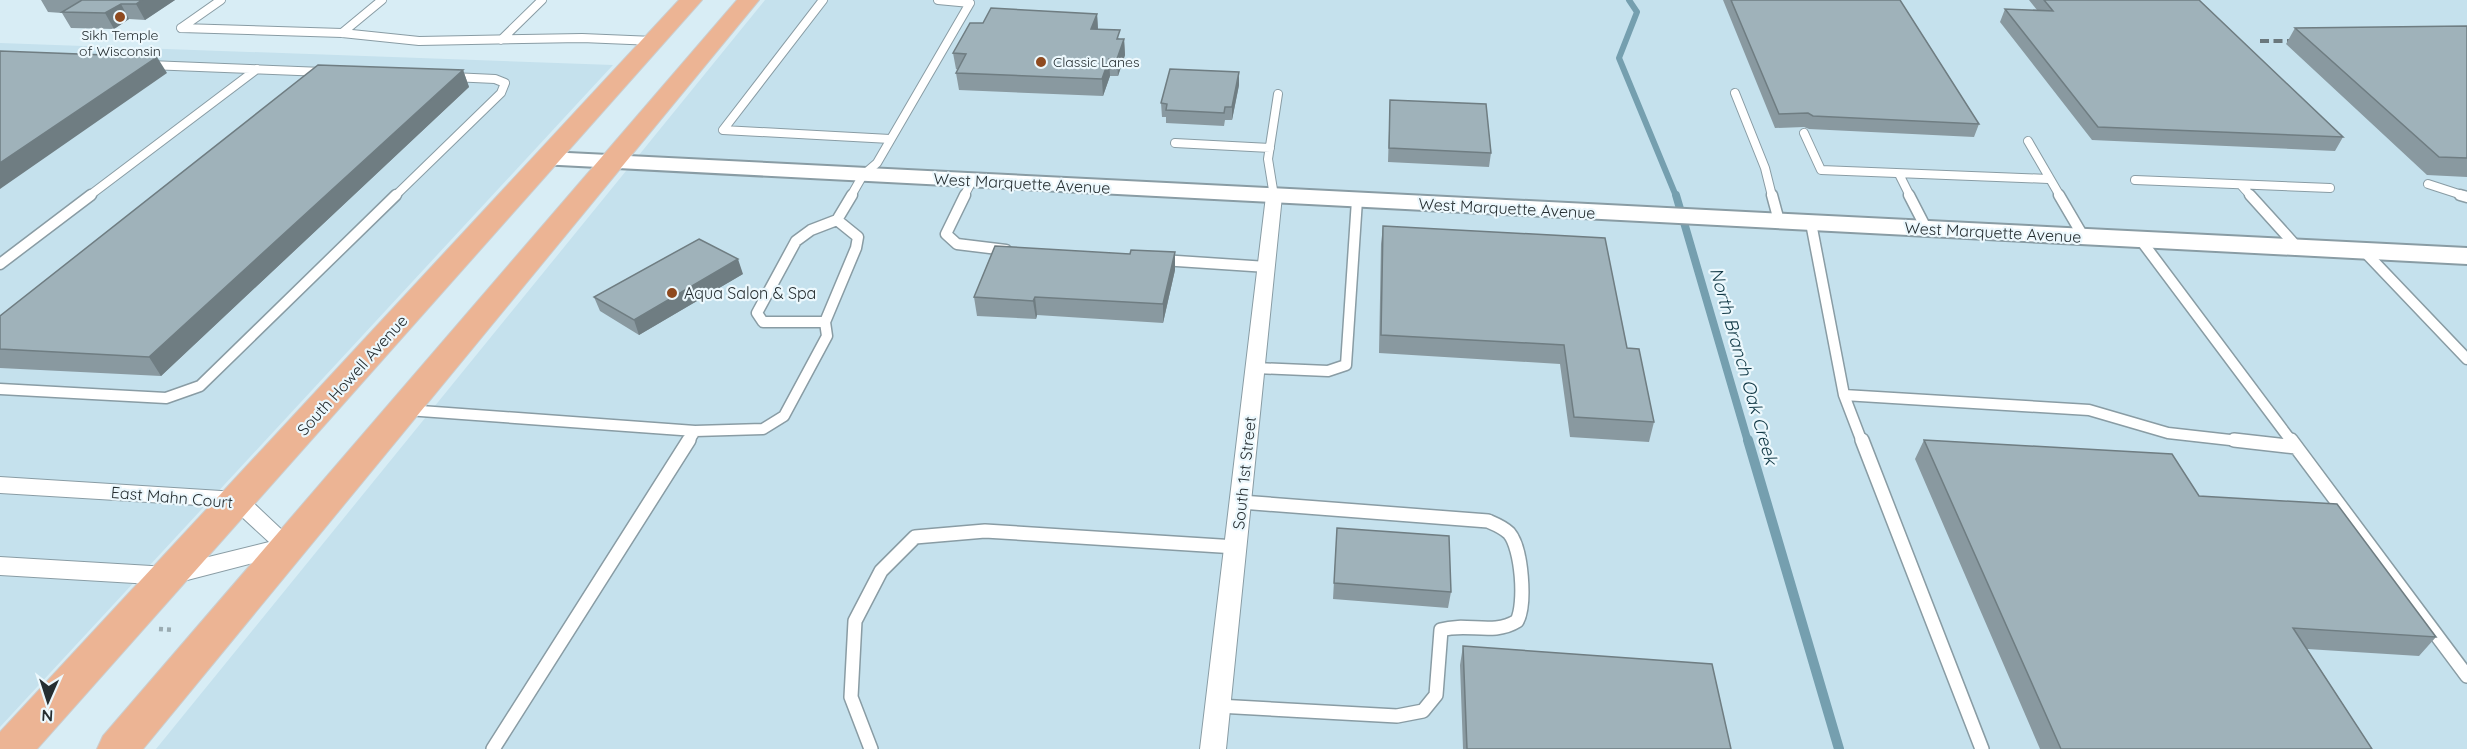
<svg xmlns="http://www.w3.org/2000/svg" width="2467" height="749" font-family="Quicksand,sans-serif">
	<style>
		.built { fill: #c5e1ed }
		.lines { fill: none; stroke-linecap: round; stroke-linejoin: round }
		.stream-far2 { stroke: #759faf; stroke-width: 6 }
		.stream-far1 { stroke: #759faf; stroke-width: 8 }
		.stream { stroke: #759faf; stroke-width: 10 }
		.lane-far2-casing { stroke: #899ca4; stroke-width: 10 }
		.lane-far1-casing { stroke: #899ca4; stroke-width: 13 }
		.lane-casing { stroke: #899ca4; stroke-width: 16 }
		.street-casing { stroke: #899ca4; stroke-width: 2 }
		.secondary-casing { stroke: #899ca4; stroke-width: 4 }
		.primary-casing { stroke: #cbcdcd; stroke-width: 2 }
		.path { stroke: #9aabb1; stroke-width: 4.5; stroke-dasharray: 4 4; stroke-linecap: butt }
		.lane-far2 { stroke: #fff; stroke-width: 8 }
		.lane-far1 { stroke: #fff; stroke-width: 10 }
		.lane { stroke: #fff; stroke-width: 13 }
		.street { fill: #fff; fill-rule: evenodd }
		.secondary { fill: #fff; fill-rule: evenodd }
		.primary { fill: #ecb494; fill-rule: evenodd }
		.rail { stroke: #6a777c; stroke-width: 4; stroke-dasharray: 9 4.5; stroke-linecap: butt }
		.wall { fill: #8999a0 }
		.shaded-wall { fill: #6f7d82 }
		.building { fill: #9fb2ba; stroke: #6f7d82; stroke-width: 1.5 }
		.poi-dot { fill: #8f4a1f; stroke: #ecf8fd; stroke-width: 2 }
		.labels { text-anchor: middle; dominant-baseline: central; stroke-width: 4.5; stroke-linejoin: round; paint-order: stroke }
		.far-poi-label { font-size: 14px; fill: #252d30; stroke: #ecf8fd }
		.street-label { font-size: 16px; fill: #252d30; stroke: #ecf8fd }
		.poi-label { font-size: 16px; fill: #252d30; stroke: #ecf8fd; text-anchor: start }
		.water-label { font-size: 18px; font-style: italic; fill: #0f3744; stroke: #ecf8fd }
	</style>
	<rect width="100%" height="100%" fill="#d8edf5"/>
	<path class="built" d="M765,0H2467V749H156Z
		M0,43L613,65L0,727Z"/>
	<g class="lines">
		<path class="stream-far2" d="M1629,0L1637,12L1619,58L1676,196"/>
		<path class="stream-far1" d="M1676,195L1748,442"/>
		<path class="stream" d="M1748,440L1839,749"/>
		<g class="lane-far2-casing">
			<path id="lane-far2" d="M823,0L723,130L890,139
				M181,28L342,33L419,41L582,38L654,41
				M181,28L221,0
				M342,33L382,0
				M501,40L542,0
				M149,65L323,72
				M1735,93L1765,168L1772,196
				M1804,133L1821,170L2048,179
				M2028,141L2060,196
				M1175,143L1270,148
				M1899,174L1910,196
				M2135,180L2330,188
				M2428,184L2465,196
				M2241,185L2251,196
				M89,196L257,69
				M395,196L501,93L505,83L495,79L452,77
				M851,196L863,175L877,163L970,3L938,0
				M964,196L972,181
				M1274,196L1268,159L1278,94"/>
		</g>
		<g class="lane-far1-casing">
			<path id="lane-far1" d="M965,195L946,234L957,244L1006,250
				M1772,195L1779,221
				M1909,195L1926,228
				M2059,195L2083,236
				M2250,195L2297,247
				M2460,195L2467,197
				M1811,223L1844,395L1862,442
				M2140,239L2292,442
				M2363,250L2467,359
				M1162,260L1267,267
				M0,264L91,195
				M825,322H763L757,313L796,241L811,230L837,220
				M1256,368L1328,371L1346,365L1357,200
				M0,389L166,398L200,386L396,195
				M1844,395L2089,410L2168,433L2248,442
				M407,410L695,431L688,442
				M695,431L763,429L784,416L827,336L825,322L856,248L858,237L837,220L852,195"/>
		</g>
		<g class="lane-casing">
			<path id="lane" d="M1862,440L1982,749
				M2234,440L2296,447
				M2291,440L2467,676
				M1218,706L1397,716L1423,711L1436,695L1441,630C1467,622 1493,636 1517,621C1526,604 1522,548 1509,533C1503,527 1495,524 1488,521L1241,502
				M493,749L689,440
				M871,749L851,697L855,621L881,571L915,537L985,531L1236,547"/>
		</g>
		<g class="street-casing">
			<path id="street" d="M1274,191L1282,196L1226,749H1200L1266,196Z
				M0,477L237,492L245,495L299,546L296,552L288,554L168,585L0,575V557L168,567L269,542L231,507L0,493Z"/>
		</g>
		<g class="secondary-casing">
			<path id="secondary" d="M548,152L2467,248V264L540,164L536,159L540,154Z"/>
		</g>
		<g class="primary-casing">
			<path id="primary" d="M679,0H702L37,749H0V732Z
				M737,0H759L143,749H97L103,736Z"/>
		</g>
		<path class="path" d="M159,629L173,630"/>
		<use href="#lane-far2" class="lane-far2"/>
		<use href="#lane-far1" class="lane-far1"/>
		<use href="#lane" class="lane"/>
		<use href="#street" class="street"/>
		<use href="#secondary" class="secondary"/>
		<use href="#primary" class="primary"/>
		<path class="rail" d="M2260,41H2305"/>
	</g>
	<path class="wall" d="M41,0H175L145,20L129,19L114,29L71,28L62,13L48,12Z
		M1723,0H1900L1979,124L1974,137L1809,129L1804,127L1775,128Z
		M2029,0H2199L2343,137L2335,151L2092,140L2000,22L2005,9L2037,10Z
		M1097,14L1098,29L1120,39H1124L1125,55L1118,76H1110L1103,96L959,90L956,73L958,70L956,69L953,53Z
		M2467,26V177L2427,175L2286,44L2295,28Z
		M463,70L469,87L161,376L0,368V316Z
		M1239,85L1232,120H1225L1224,126L1166,123V117H1162L1161,103Z
		M1390,100L1491,153L1489,167L1388,162Z
		M1383,226L1627,348L1654,422L1649,442L1570,437L1560,364L1379,353L1381,244Z
		M1130,254L1175,270L1163,323L1037,315L1036,319L977,316L974,297Z
		M743,274L639,335L600,311L594,297Z
		M1924,440L2199,496L2436,637L2419,656L2307,649L2372,749H2040L1915,459Z
		M1337,528L1451,592L1448,608L1333,599Z
		M1463,646L1731,749H1463L1460,665Z"/>
	<path class="shaded-wall" d="M142,0H175L145,20L136,4Z
		M121,4L129,19L114,29L105,13Z
		M1097,14L1098,30L1091,29Z
		M1124,39L1125,55L1118,76L1117,59Z
		M157,57L167,73L0,189V163Z
		M1109,59L1110,76L1103,96L1102,79Z
		M463,70L469,87L161,376L149,357Z
		M1239,72V85L1232,120V107Z
		M1175,252V270L1163,323V304Z
		M738,259L743,274L639,335L634,320Z
		M1035,297L1037,315L1036,319L1033,301Z"/>
	<path class="building" d="M82,0H142L136,4H121L105,13L62,12Z
		M1731,0H1900L1979,124L1813,116L1808,113L1779,114Z
		M2044,0H2199L2343,137L2098,127L2005,9L2053,11Z
		M991,8L1097,14L1091,29L1120,30L1117,39H1124L1117,59H1109L1102,79L956,73L966,54L953,53L970,23H983Z
		M2467,26V158L2439,157L2295,28Z
		M0,51L157,57L0,163Z
		M318,65L463,70L149,357L0,349V316Z
		M1170,69L1239,72L1232,107H1225L1224,113L1166,110L1167,104L1161,103Z
		M1390,100L1486,104L1491,153L1389,148Z
		M1383,226L1605,238L1627,348L1639,349L1654,422L1574,417L1564,345L1381,335Z
		M699,239L738,259L634,320L594,297Z
		M995,246L1130,254L1131,250L1175,252L1163,304L1035,297L1033,301L974,297Z
		M1924,440L2172,454L2199,496L2337,504L2436,637L2293,628L2372,749H2061Z
		M1337,528L1449,536L1451,592L1334,583Z
		M1463,646L1712,664L1731,749H1467Z"/>
	<g class="poi-dot">
		<circle cx="120" cy="17" r="6"/>
		<circle cx="1041" cy="62" r="6"/>
		<circle cx="672" cy="293" r="6"/>
	</g>
	<g class="labels">
		<g class="far-poi-label">
			<text x="120" y="35">Sikh Temple<tspan x="120" dy="16">of Wisconsin</tspan></text>
			<text x="1053" y="62" text-anchor="start">Classic Lanes</text>
		</g>
		<g class="street-label">
			<text transform="translate(1022 183) rotate(3)">West Marquette Avenue</text>
			<text transform="translate(1507 208) rotate(3)">West Marquette Avenue</text>
			<text transform="translate(1993 232) rotate(3)">West Marquette Avenue</text>
			<text transform="translate(352 375) rotate(-48)">South Howell Avenue</text>
			<text transform="translate(1244 473) rotate(-84)">South 1st Street</text>
			<text transform="translate(172 497) rotate(5)">East Mahn Court</text>
		</g>
		<g class="poi-label">
			<text x="684" y="293">Aqua Salon &amp; Spa</text>
		</g>
		<g class="water-label">
			<text transform="translate(1744 366) rotate(74)">North Branch Oak Creek</text>
		</g>
	</g>
	<g transform="translate(48 701) rotate(183)" stroke="#ecf8fd" stroke-width="4.5" paint-order="stroke">
	<path d="M0-4.5L10 22L0 15L-10 22Z" fill="#252d30"/>
	<text y="-9" font-size="16" font-weight="bold" text-anchor="middle" fill="#252d30">N</text>
	</g>
</svg>
